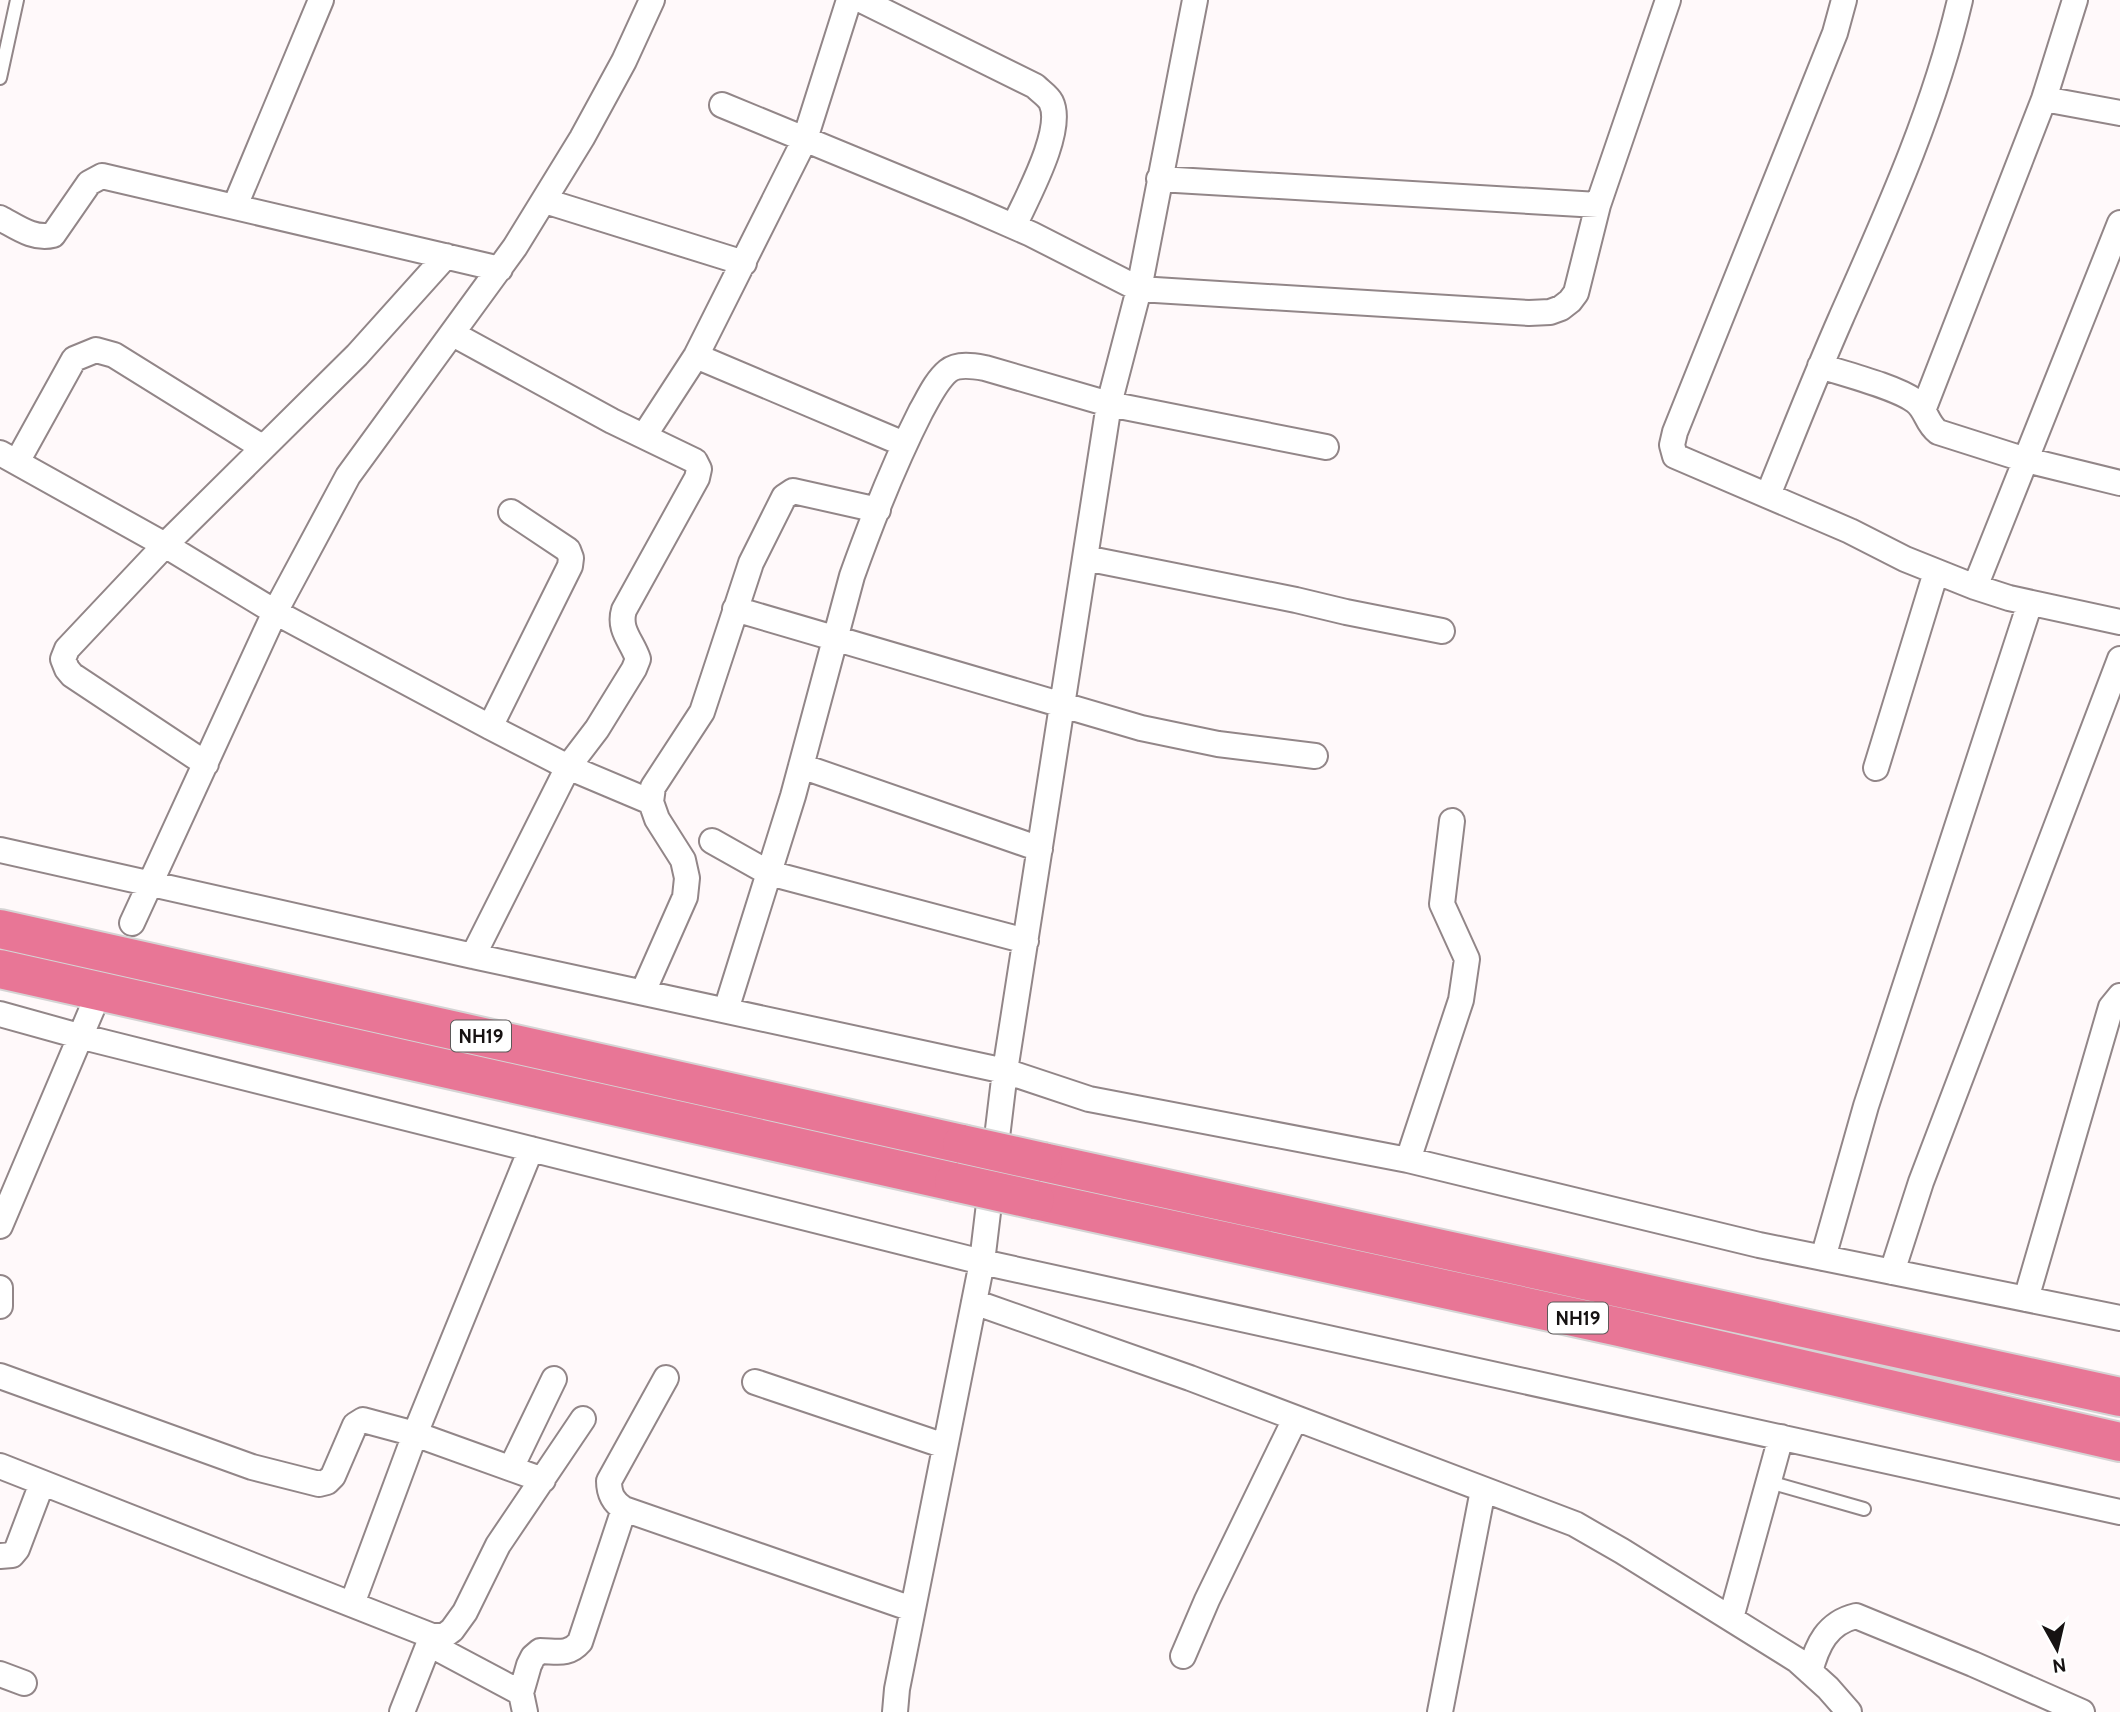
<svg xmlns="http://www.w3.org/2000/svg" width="2120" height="1712" font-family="Cabin,sans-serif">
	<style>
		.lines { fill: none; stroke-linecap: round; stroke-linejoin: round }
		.service-casing { stroke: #928688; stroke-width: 16 }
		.minor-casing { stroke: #928688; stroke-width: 28 }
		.trunk-casing { stroke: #d5d4d4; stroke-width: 42 }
		.service { stroke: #fff; stroke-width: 12 }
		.minor { stroke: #fff; stroke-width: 24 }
		.trunk { stroke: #e87696; stroke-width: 38 }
		.trunk-bridge-casing { stroke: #d5d4d4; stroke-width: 42; stroke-linecap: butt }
		.trunk-bridge { stroke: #e87696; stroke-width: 38 }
		.labels { text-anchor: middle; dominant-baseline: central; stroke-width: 7; stroke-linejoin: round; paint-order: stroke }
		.shield { fill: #fff; stroke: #5c5959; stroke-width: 2 }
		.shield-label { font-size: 19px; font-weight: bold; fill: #161212 }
	</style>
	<rect width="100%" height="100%" fill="#fff9fa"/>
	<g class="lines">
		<g class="service-casing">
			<path id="service" d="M0,78L17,0
				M1769,1482L1864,1509"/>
		</g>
		<g class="minor-casing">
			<path id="minor" d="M861,0L1035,86C1040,91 1048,96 1051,102C1065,130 1026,199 1014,226
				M1844,0L1835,33L1675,432L1672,445L1675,456L1850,531L1905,559L1975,587L2009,598L2120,622
				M2044,99L2120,113
				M722,105L967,206L1031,234L1139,289L1529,313L1550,312L1561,308L1570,301L1576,293L1598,205L1668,0
				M1159,179L1598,205
				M545,201L744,263
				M235,206L321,0
				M0,218C17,227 34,240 53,235L89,183L102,176L500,269
				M453,334L612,421L695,461L699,469L697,478L624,610C618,630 632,641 638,659L634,669L597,729L568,767L473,956
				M696,356L904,444
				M1820,366C1845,374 1896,387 1915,401C1927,410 1926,423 1938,432L2026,460L2120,483
				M1924,408L2044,99L2075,0
				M644,436L696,356L805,139L849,0
				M0,453L165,545L275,612L490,727L568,767L651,802
				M17,462L74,359L96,350L114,355L262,447
				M1768,495C1792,436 1815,377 1841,318C1887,214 1934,111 1960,0
				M1085,558L1296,600L1346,612L1442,631
				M1975,587L2120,223
				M735,609L1141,728L1218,744L1315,756
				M490,727L570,566L571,558L568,550L511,512
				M206,764L72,675L67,669L63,659L67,649L165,545L357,355L446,256
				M801,766L1040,849
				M1876,768L1936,572
				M712,841L769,873L1026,941
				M0,850L473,956L1005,1071L1089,1099L1408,1160L1759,1245L2120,1318
				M132,923L275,612L348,476L515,247L582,138L624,61L652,0
				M643,992L685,897L687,878L683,860L657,819L651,802L653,787L702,712L751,563L784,497L793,491L878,510
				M726,1010L793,796L852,576C872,520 894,464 921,411C929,397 936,381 948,371C958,363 974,366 985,368L1109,404L1326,447
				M0,1014L79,1036L982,1262L2120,1512
				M1408,1160L1461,1000L1467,959L1442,904L1452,821
				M0,1226L92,1009
				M1823,1258L1866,1106L2030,603
				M1892,1272L1921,1182L2120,659
				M0,1288V1306
				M2026,1299L2111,1007L2120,996
				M974,1302L1190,1378L1575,1524L1622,1551L1797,1660L1828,1688L1849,1712
				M0,1376L252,1467L319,1484L327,1482L333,1476L355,1425L363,1420L415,1434L543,1480
				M666,1378L609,1481C609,1494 613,1502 624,1509L912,1609
				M755,1382L945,1446
				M0,1466L432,1636H444L452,1630L465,1612L498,1545L583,1419
				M511,1468L554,1379
				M0,1556L12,1555L17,1549L42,1483
				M352,1604L415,1434L531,1149
				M1731,1618L1781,1437
				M429,1644L521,1693L525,1712
				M1183,1656L1207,1600L1295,1419
				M1810,1672C1817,1645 1827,1623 1856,1616L1973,1664L2082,1712
				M0,1674L24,1683
				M521,1693L529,1665L533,1657L540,1651C556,1651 568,1656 580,1642L624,1509
				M402,1712L432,1636
				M895,1712L897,1689L982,1262L1005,1071L1109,404L1139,289L1195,0
				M1440,1712L1483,1490"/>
		</g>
		<g class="trunk-casing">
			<path id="trunk" d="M0,929L962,1144
				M0,969L954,1182
				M1043,1162L2120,1397
				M1035,1200L1619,1327L2120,1442"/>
		</g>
		<use href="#service" class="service"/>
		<use href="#minor" class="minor"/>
		<use href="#trunk" class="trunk"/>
		<g class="trunk-bridge-casing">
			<path id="trunk-bridge" d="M962,1144L1043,1162
				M954,1182L1035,1200"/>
		</g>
		<use href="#trunk-bridge" class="trunk-bridge"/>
	</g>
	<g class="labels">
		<g class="shield">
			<rect x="451" y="1020.5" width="60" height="31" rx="5"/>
			<rect x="1548" y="1302.5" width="60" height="31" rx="5"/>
		</g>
		<g class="shield-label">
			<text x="481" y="1036">NH19</text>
			<text x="1578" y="1318">NH19</text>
		</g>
	</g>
	<g transform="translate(2057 1649) rotate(172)" stroke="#ffffff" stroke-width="5" paint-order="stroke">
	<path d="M0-5L12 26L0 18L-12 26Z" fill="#161212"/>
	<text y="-10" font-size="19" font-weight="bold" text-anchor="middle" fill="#161212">N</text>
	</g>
</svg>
